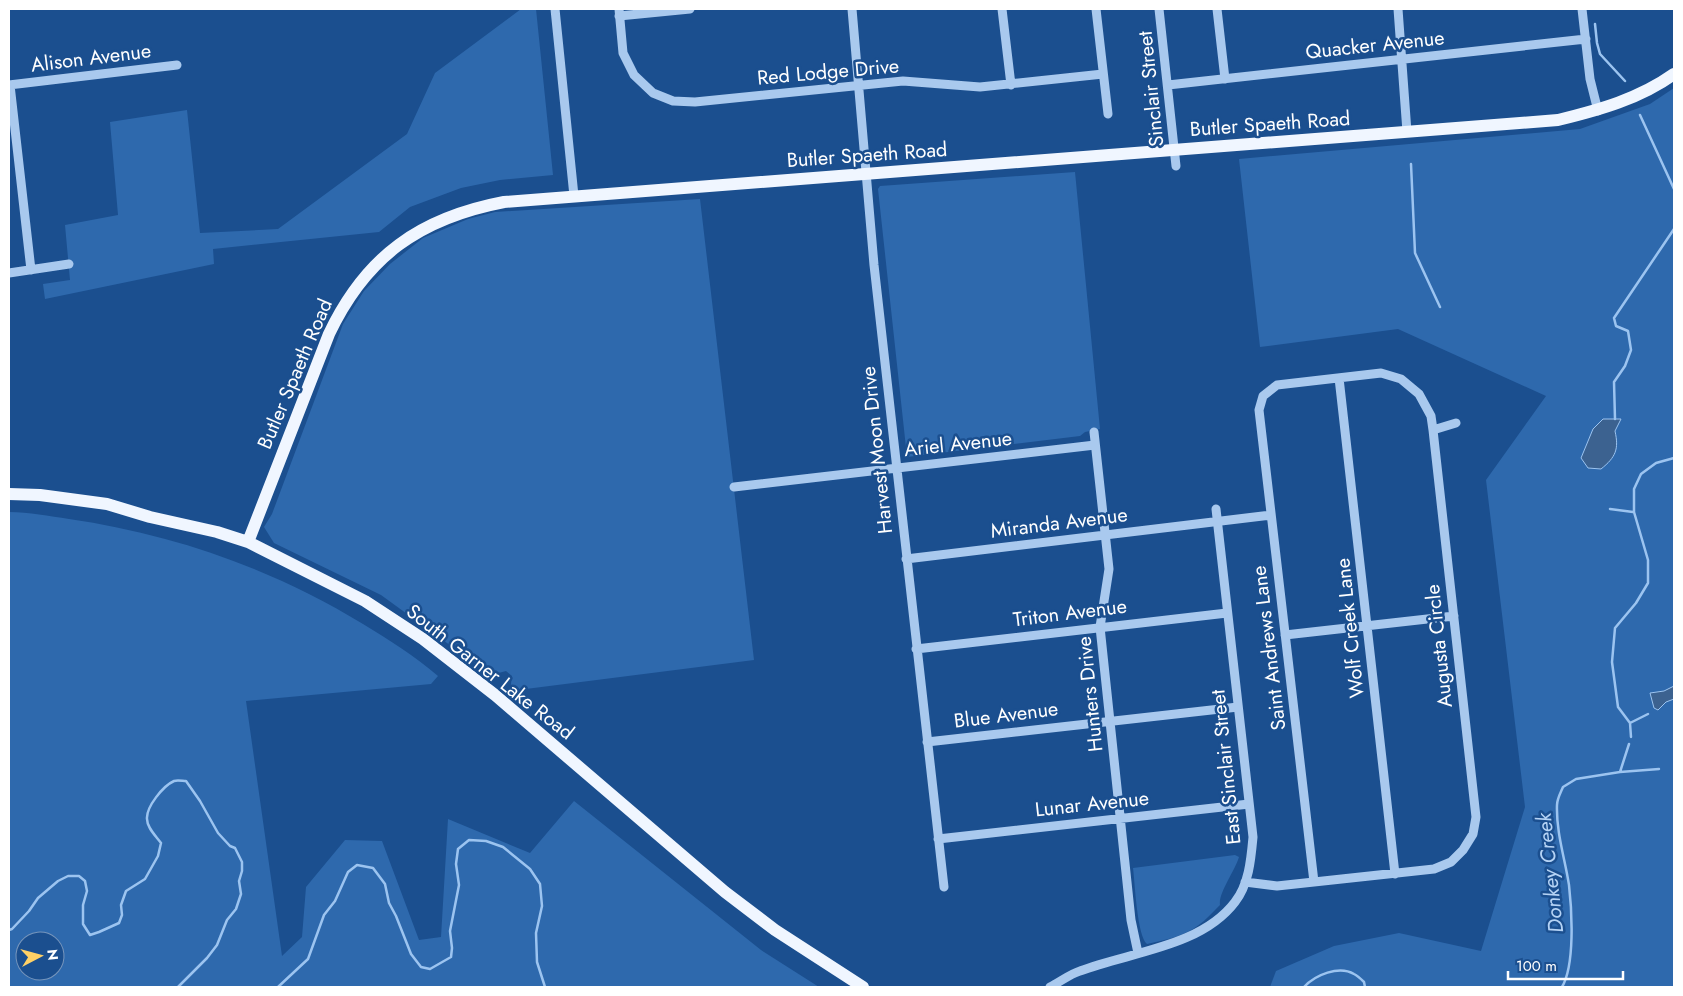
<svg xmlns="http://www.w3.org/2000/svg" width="1683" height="996" font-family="Jost,sans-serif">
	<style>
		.green { fill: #2e69ad; fill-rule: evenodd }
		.water { fill: #3c6290; stroke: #9cc4f0 }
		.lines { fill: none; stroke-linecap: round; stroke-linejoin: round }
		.stream { stroke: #9cc4f0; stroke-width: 2.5 }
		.minor { stroke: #a9c9ee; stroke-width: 9 }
		.major { stroke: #f0f6ff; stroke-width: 12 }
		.labels { text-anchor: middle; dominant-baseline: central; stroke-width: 5; stroke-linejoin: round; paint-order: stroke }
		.street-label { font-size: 20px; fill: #fff; stroke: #1b4f8f }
		.water-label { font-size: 21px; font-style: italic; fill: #b5d3f5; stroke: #1b4f8f }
	</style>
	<rect width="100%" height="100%" fill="#1b4f8f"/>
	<path class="green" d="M521,9H536L553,175L500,180L461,188L410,207L379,232L213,249L214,264L45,299L43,284L70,280L65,225L118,215L110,122L187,110L200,233L278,229L407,134L435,73Z
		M1674,88V987H1270L1276,971L1334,946L1399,933L1481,951L1525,807L1486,480L1546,396L1398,329L1260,347L1239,159L1580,129L1650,104Z
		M1075,172L1100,429L1085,432L1080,436L907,457L878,189L880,186Z
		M700,199L754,660L510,691L512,676L506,671L491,675L381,595L274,543L264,527L272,514L343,324L364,291L390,264L423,238L468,219L495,212Z
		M9,512C29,512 49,516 69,519C173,534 273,569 363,624C389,640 415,656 438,676L431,684L246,701L282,956L302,937L306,887L345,840L382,841L419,940L441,937L448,819L530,853L574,801L761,950L819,987H9ZM25,941H55V971H25Z
		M1235,855L1239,857C1235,871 1218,893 1220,905C1212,913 1203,923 1193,929C1180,937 1161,941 1147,944C1137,936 1135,883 1133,868Z"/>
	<path class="water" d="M1603,419H1621L1615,431C1619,449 1616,457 1601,469L1588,468L1581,458L1593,429Z
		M1674,686V699L1666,702L1658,710L1654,708L1650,693L1664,691Z"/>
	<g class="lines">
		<path class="stream" d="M1595,24L1597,43L1600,54L1625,81
			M1640,115L1674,189
			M1411,164L1415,253L1440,307
			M1615,419L1614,382L1625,366L1631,350L1628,331L1616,326L1614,318L1674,229
			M1610,509L1633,512
			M1648,714L1630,723L1618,707L1612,662L1615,628L1636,603L1648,583V560L1634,512V489L1641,474L1656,463L1674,458
			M1630,723L1631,737
			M1620,772L1659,769
			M9,930L12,929L29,911L38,898L58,881L68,876H79L85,881L87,891L83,905V924L90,935L99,932L119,923L122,915L121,905L126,891L145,879L158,856L161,843C156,836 147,828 147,819C146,807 163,786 174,781C177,780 183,781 186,781L200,801L218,833L230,846L235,848L242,862V871L239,881L241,894L236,909L227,920L217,945L207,958L178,987
			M278,987L308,959L324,915L335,901L348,872L357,865L373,868L385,884L389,903L396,916L411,954L421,967L430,969L451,957L452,948L450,931L459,885L456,864L458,849L469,840L486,841L503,847L530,869L540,884L542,906L536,933L537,962L545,987
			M1304,987C1315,975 1339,965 1354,974C1358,976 1361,979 1364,982L1365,987
			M1562,987C1575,965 1572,911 1569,885C1565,859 1556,832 1557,805C1557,799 1561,792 1563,787L1576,779L1620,772L1629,744"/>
		<path class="minor" d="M555,9L574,196
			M619,9L623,53L634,75L653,93L673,101L695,102L903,81L980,87L1103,74
			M852,9L874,265L944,887
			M1002,9L1011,85
			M1096,9L1108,114
			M1159,9L1176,166
			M1217,9L1225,79
			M1398,9L1407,132
			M1582,9L1590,79L1598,111
			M619,16L690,9
			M9,85L177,65
			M10,85L31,270
			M1168,85L1586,39
			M9,273L69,264
			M1339,378L1395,874
			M1433,430L1456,423
			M1094,432L1109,569L1100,627L1131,920L1138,953
			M734,487L1095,445
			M906,559L1271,515
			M1285,635L1454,616
			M916,649L1227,613
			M927,742L1238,707
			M938,839L1249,804
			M1245,882L1277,886L1434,869L1451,862L1463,850L1473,834L1476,817L1433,430L1431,416L1419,394L1401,379L1381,373L1277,385L1263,396L1259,410L1314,882
			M1050,987C1060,982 1070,974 1080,971C1130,952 1201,947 1235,902C1249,884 1251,859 1253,837L1216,509"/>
		<path class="major" d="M9,494L40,495L107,504L150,517L217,532L248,542L365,601L423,639L495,695L725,892L775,930L863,987
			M248,542L329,334C366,256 420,218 504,202L1558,120C1599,110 1639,99 1674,74"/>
	</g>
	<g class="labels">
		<g class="street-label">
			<text transform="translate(1375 45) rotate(-6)">Quacker Avenue</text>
			<text transform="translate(91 58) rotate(-7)">Alison Avenue</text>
			<text transform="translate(828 72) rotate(-5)">Red Lodge Drive</text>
			<text transform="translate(1151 89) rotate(-96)">Sinclair Street</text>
			<text transform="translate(1270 124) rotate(-4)">Butler Spaeth Road</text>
			<text transform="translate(867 155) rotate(-4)">Butler Spaeth Road</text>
			<text transform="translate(295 374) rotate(-67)">Butler Spaeth Road</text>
			<text transform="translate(958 444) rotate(-6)">Ariel Avenue</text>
			<text transform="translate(877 450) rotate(-96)">Harvest Moon Drive</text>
			<text transform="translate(1059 523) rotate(-7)">Miranda Avenue</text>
			<text transform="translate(1070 613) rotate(-7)">Triton Avenue</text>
			<text transform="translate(1350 628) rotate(-96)">Wolf Creek Lane</text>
			<text transform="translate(1439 646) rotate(-96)">Augusta Circle</text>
			<text transform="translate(1269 648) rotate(-97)">Saint Andrews Lane</text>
			<text transform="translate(490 672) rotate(38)">South Garner Lake Road</text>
			<text transform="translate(1090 694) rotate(-96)">Hunters Drive</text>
			<text transform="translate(1006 715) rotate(-7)">Blue Avenue</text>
			<text transform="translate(1226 767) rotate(-96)">East Sinclair Street</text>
			<text transform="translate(1092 804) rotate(-6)">Lunar Avenue</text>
		</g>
		<g class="water-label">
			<text transform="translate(1550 873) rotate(-96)">Donkey Creek</text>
		</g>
	</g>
	<rect width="1683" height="996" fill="none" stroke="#ffffff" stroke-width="20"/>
	<g transform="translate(40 956) rotate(84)"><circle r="24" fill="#1b4f8f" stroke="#7695bc"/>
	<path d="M0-4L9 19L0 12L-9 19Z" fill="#ffd166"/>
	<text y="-8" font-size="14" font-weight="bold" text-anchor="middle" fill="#ffffff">N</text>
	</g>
	<path d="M1508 971v8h115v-8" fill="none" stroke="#ffffff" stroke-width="2.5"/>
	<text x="1516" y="971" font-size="15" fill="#ffffff" stroke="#1b4f8f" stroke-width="4" paint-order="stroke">100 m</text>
</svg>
